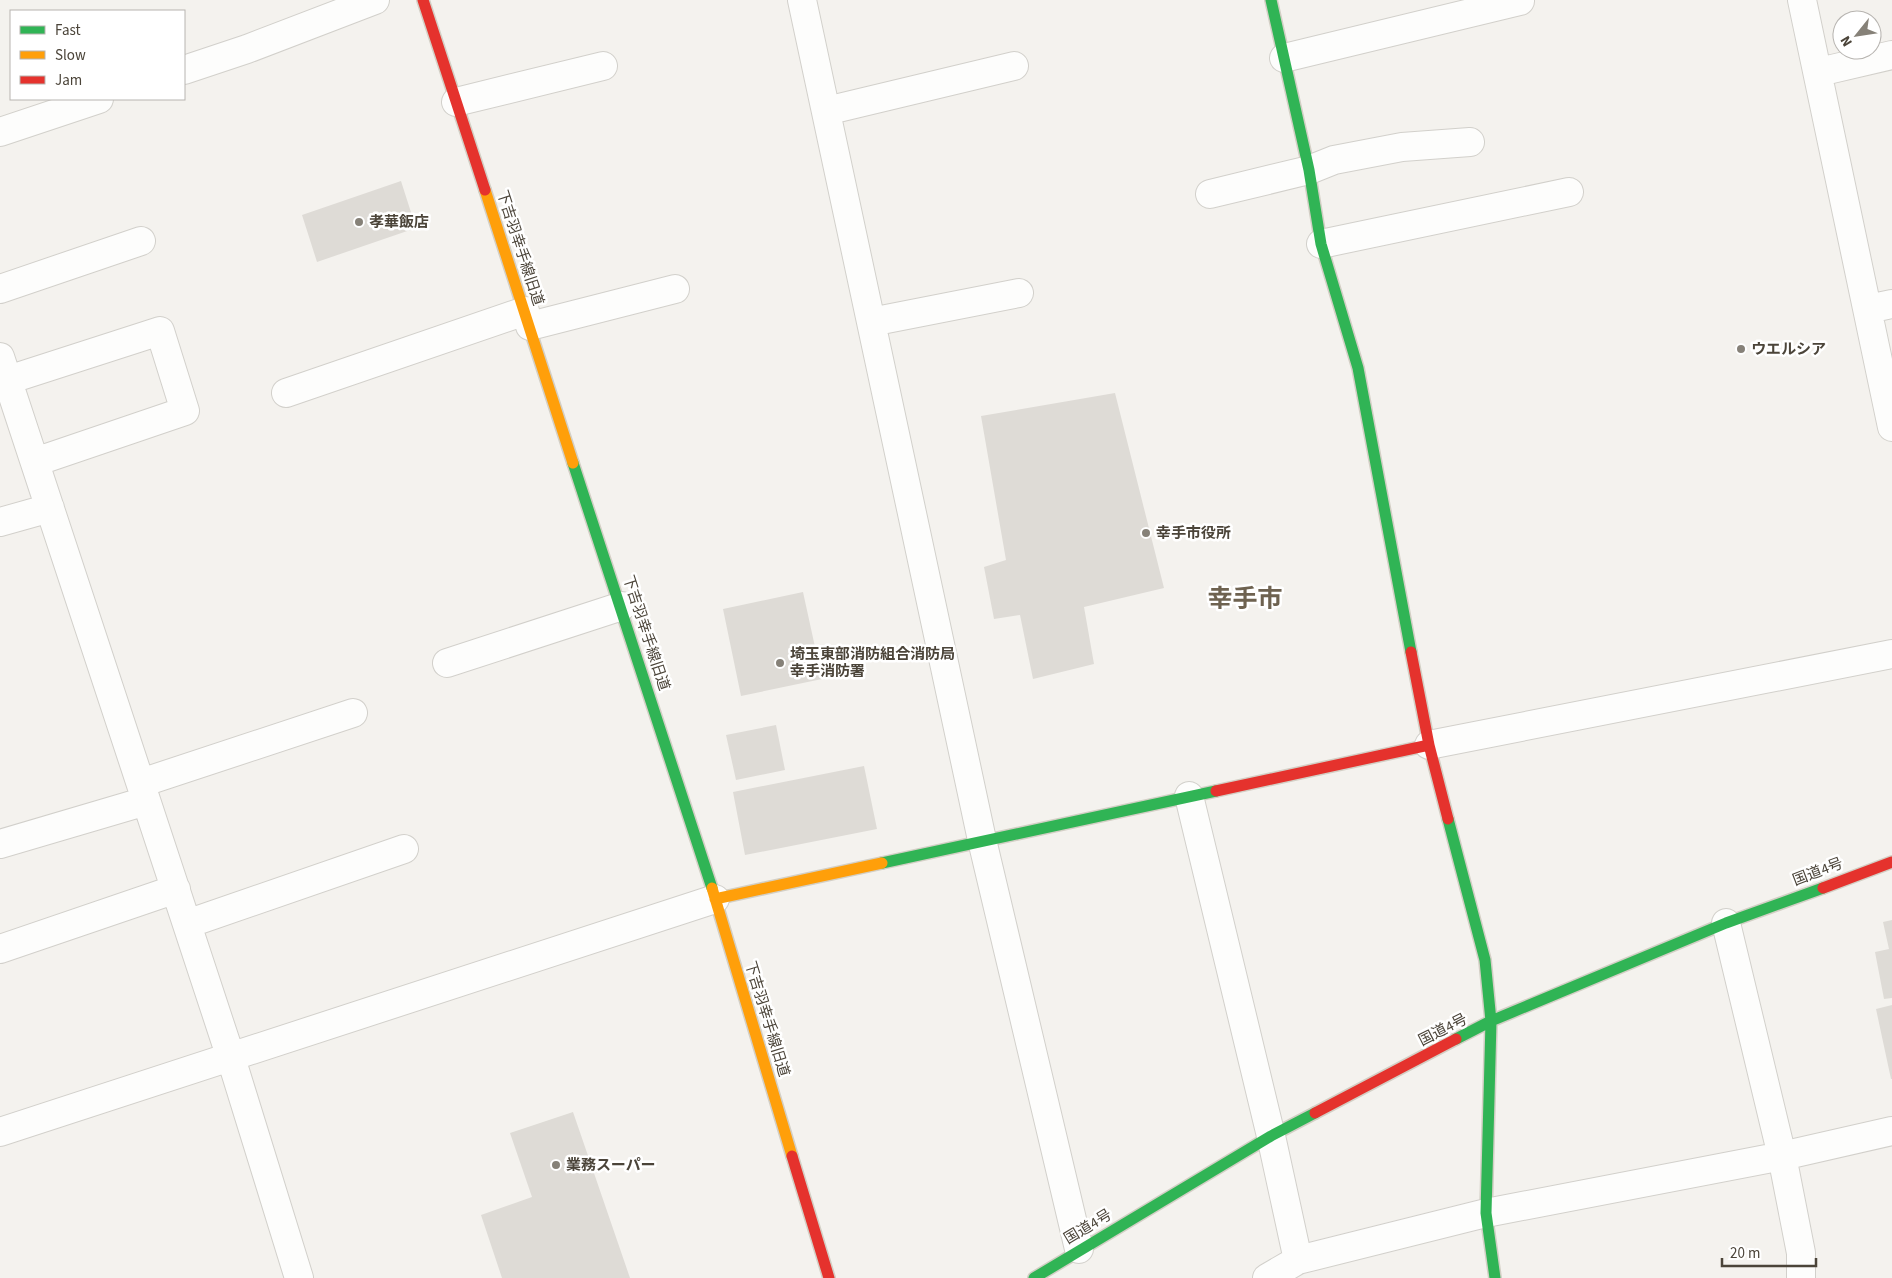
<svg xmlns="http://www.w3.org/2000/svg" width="1892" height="1278" font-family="'Source Sans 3','Noto Sans JP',sans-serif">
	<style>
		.building { fill: #dedbd6 }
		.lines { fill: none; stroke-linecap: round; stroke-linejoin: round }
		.street-casing { stroke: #d2d0cb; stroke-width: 30 }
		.fast-casing { stroke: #d3cfc5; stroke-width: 14 }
		.slow-casing { stroke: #d3cfc5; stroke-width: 14 }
		.jam-casing { stroke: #d3cfc5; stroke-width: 14 }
		.street { stroke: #fdfdfc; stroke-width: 28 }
		.fast { stroke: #30b455; stroke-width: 11 }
		.slow { stroke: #ff9f0a; stroke-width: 11 }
		.jam { stroke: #e5322d; stroke-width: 11 }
		.poi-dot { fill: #868178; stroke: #fff; stroke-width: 2 }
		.labels { text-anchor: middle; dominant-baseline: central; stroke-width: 5; stroke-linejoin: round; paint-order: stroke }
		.poi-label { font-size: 15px; font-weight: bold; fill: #4b4439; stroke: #fff; text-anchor: start }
		.street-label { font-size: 15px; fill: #4b4439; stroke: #fff }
		.town-label { font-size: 25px; font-weight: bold; fill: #6e6250; stroke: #fff }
	</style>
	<rect width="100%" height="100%" fill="#f4f2ee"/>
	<path class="building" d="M401,181L416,228L317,262L302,215Z
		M1115,393L1164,588L1084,607L1094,664L1033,679L1020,615L994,619L984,567L1006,560L981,416Z
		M803,592L822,679L741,696L723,609Z
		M776,725L785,770L736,780L726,735Z
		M864,766L877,829L745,855L733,792Z
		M1892,920V998L1884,999L1875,952L1889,949L1883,922Z
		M1892,1005V1079H1891L1876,1009Z
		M573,1112L630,1278H502L481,1215L532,1197L510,1133Z"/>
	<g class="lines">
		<g class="street-casing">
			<path id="street" d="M802,0L982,840L1079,1249
				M1802,0L1892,427
				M1284,58L1520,1
				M184,70L247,49L375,0
				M1819,72L1892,55
				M456,102L603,66
				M826,111L1014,66
				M0,132L99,99
				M1210,194L1309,170L1334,160L1402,147L1470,142
				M1321,244L1569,192
				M0,289L141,241
				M1868,309L1892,304
				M871,322L1019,293
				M530,326L675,289
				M0,357L231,1058L299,1278
				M8,380L160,331L185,411L35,462
				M286,393L525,311
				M0,522L50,508
				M447,663L622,606
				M1429,745L1892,654
				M141,783L353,713
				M1189,796L1271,1136L1298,1260
				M0,844L146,801
				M1726,923L1782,1156L1801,1253V1278
				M187,924L404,849
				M0,949L176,889
				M0,1132L715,899
				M1267,1278L1298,1260L1486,1213L1782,1156L1892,1131"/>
		</g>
		<g class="fast-casing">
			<path id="fast" d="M1271,0L1309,170L1321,244L1358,368L1411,652
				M573,463L712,888
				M1448,819L1485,960L1491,1021L1486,1213L1495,1278
				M882,863L1216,791
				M1456,1039L1491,1021L1726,923L1823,888
				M1034,1278L1271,1136L1315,1113"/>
		</g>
		<g class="slow-casing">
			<path id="slow" d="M485,190L573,463
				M712,888L792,1156
				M715,899L882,863"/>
		</g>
		<g class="jam-casing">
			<path id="jam" d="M423,0L485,190
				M1411,652L1429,745L1448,819
				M1216,791L1429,745
				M1823,888L1892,862
				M1315,1113L1456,1039
				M792,1156L829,1278"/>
		</g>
		<use href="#street" class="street"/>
		<use href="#fast" class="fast"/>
		<use href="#slow" class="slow"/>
		<use href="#jam" class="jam"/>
	</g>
	<g class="poi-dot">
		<circle cx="359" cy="222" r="5"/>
		<circle cx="1741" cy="349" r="5"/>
		<circle cx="1146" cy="533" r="5"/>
		<circle cx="780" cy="663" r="5"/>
		<circle cx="556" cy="1165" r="5"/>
	</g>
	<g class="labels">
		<g class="poi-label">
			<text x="369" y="222">孝華飯店</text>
			<text x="1751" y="349">ウエルシア</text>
			<text x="1156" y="533">幸手市役所</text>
			<text x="790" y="654">埼玉東部消防組合消防局<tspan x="790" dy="17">幸手消防署</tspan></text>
			<text x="566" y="1165">業務スーパー</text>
		</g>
		<g class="street-label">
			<text transform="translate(520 248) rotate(72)">下吉羽幸手線旧道</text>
			<text transform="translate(646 633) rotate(72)">下吉羽幸手線旧道</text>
			<text transform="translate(1818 872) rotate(-21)">国道4号</text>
			<text transform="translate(767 1019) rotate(73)">下吉羽幸手線旧道</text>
			<text transform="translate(1443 1030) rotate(-27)">国道4号</text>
			<text transform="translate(1088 1227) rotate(-31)">国道4号</text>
		</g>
		<g class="town-label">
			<text x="1245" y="599">幸手市</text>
		</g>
	</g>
	<rect x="10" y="10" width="175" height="90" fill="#ffffff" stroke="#b7b4b0"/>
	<rect x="20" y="26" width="25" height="8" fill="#30b455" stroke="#b7b4b0"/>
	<text x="55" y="35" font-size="15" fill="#4b4439">Fast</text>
	<rect x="20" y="51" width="25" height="8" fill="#ff9f0a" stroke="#b7b4b0"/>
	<text x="55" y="60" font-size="15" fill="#4b4439">Slow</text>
	<rect x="20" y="76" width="25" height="8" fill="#e5322d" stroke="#b7b4b0"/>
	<text x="55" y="85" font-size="15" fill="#4b4439">Jam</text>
	<g transform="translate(1857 35) rotate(240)"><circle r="24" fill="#ffffff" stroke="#b7b4b0"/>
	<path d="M0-4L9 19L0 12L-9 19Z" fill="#868178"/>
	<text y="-8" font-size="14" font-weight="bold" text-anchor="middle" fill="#4b4439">N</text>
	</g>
	<path d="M1722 1258v8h94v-8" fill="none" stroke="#4b4439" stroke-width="2.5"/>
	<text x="1730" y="1258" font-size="15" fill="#4b4439" stroke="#ffffff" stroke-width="4" paint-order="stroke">20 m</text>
</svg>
